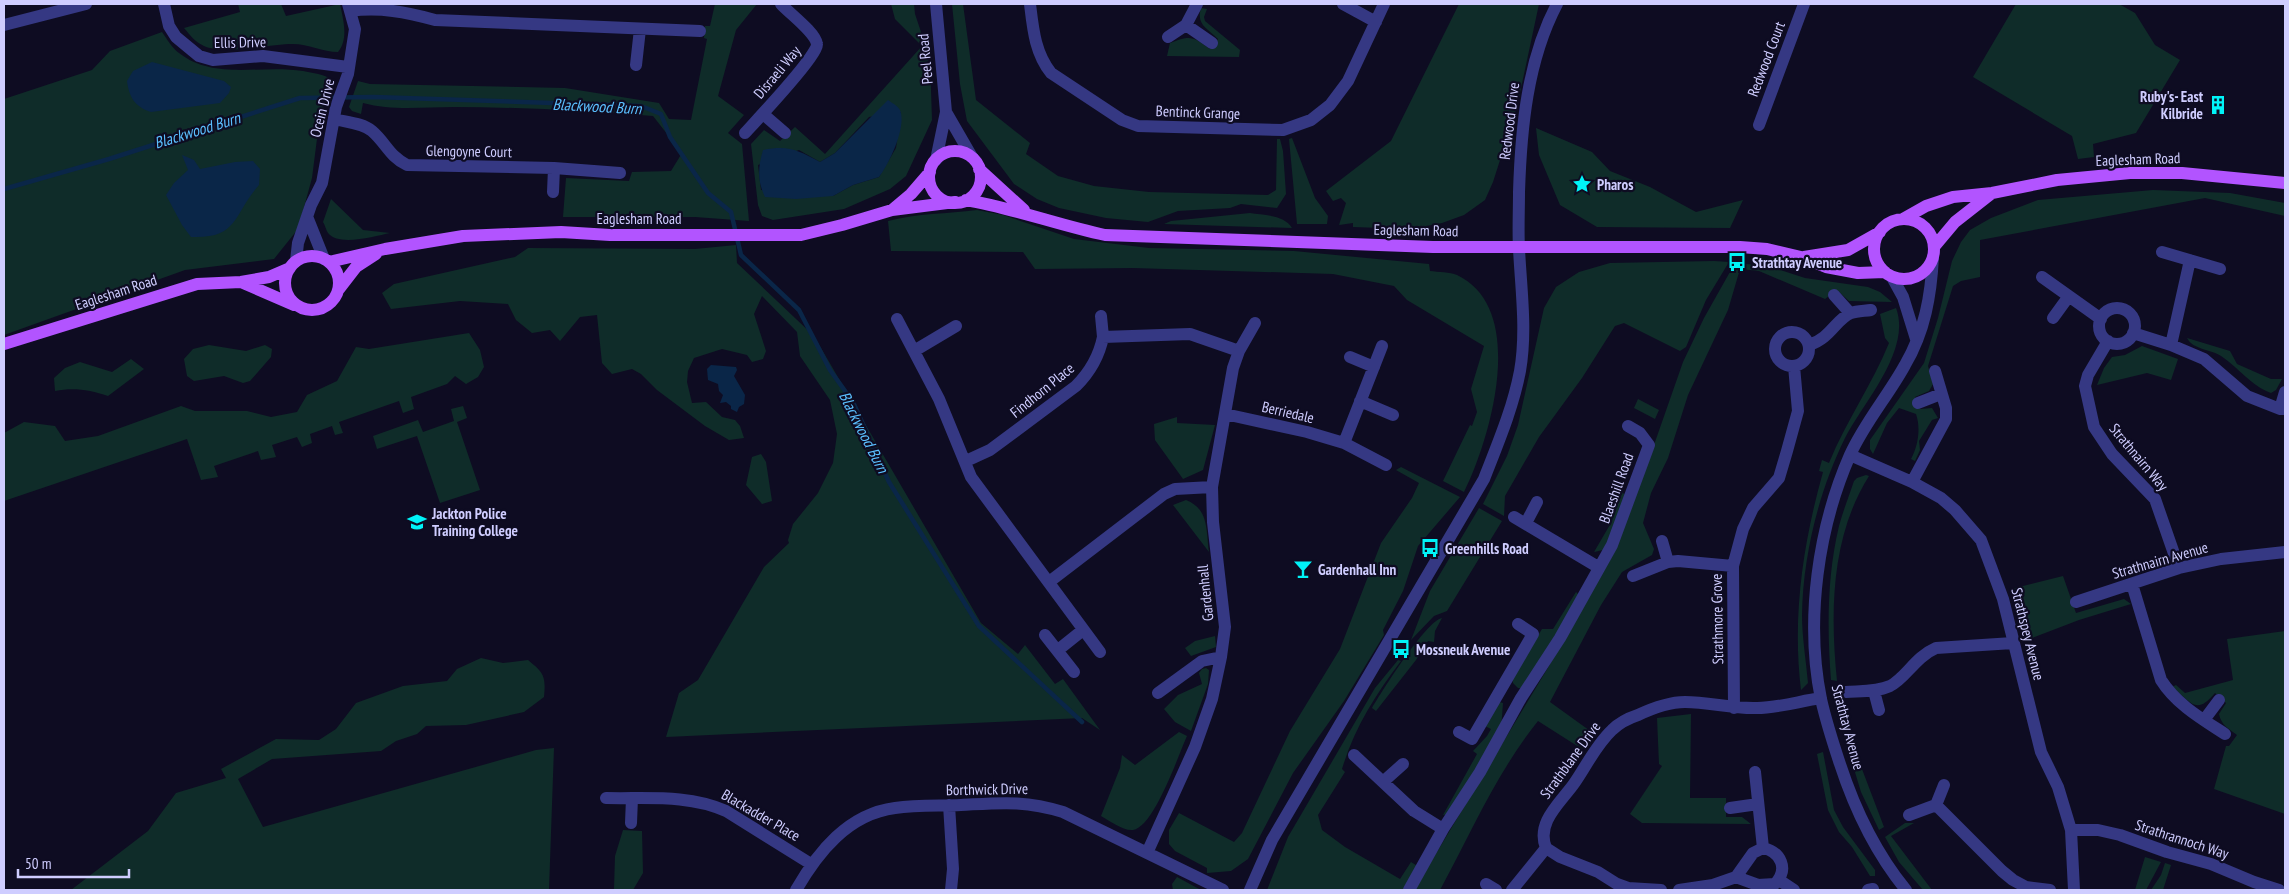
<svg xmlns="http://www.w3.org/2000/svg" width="2289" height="894" font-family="'PT Sans Narrow',sans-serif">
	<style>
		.green { fill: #0f2c29; fill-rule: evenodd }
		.water { fill: #0a2648 }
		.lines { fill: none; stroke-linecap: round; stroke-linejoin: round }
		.stream { stroke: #0a2648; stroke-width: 4.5 }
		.minor { stroke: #353883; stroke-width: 12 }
		.major { stroke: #b254ff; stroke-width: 12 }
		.labels { text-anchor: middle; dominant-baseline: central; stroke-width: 4.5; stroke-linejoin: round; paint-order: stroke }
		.street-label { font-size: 15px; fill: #cfcdff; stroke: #0e0c22 }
		.poi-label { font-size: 15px; font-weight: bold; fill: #cfcdff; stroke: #0e0c22; text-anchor: start }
		.water-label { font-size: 16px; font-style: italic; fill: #5bc0ff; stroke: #0e0c22 }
	</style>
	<rect width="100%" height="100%" fill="#0e0c22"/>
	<path class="green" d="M238,4H281L286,16L340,4C343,19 349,39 338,52C323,52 308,44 293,44C270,44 224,55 204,46C195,42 190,35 184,28L240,12Z
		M715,4H757L736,30L718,96L744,115L728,133L742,144L749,221L695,217H563L566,178L629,181L632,172L671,171L682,153L653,116C587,111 520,107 454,107C423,107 392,111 363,103L361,114L352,111L349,107L358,81L370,84L565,88L659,103L669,119L691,120L707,39L704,38L705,26H710Z
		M891,4H914L915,14L930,59L932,120L906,176L890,189L844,209L773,220L762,216L758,205L751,144L764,130L780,141L795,127L825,154L922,46L895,19ZM901,112L896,148L879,177L853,185L833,196L761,190L758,165L799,150L820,162L835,153L869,117Z
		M952,4H963L976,100L1030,143L1026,154L1058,176L1094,186L1149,192L1268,195L1276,190L1277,139H1280L1283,151L1286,194L1277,208L1241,204L1230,208L1178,211L1148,222L1106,218L1059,208L1037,199L1014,184L967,121L960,84Z
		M1459,4H1539L1517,107L1493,182L1485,200L1464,215L1442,223L1411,229L1353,227V223L1339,225L1346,203L1341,198L1333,201L1326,191L1391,141Z
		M2016,4H2119L2135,13L2155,45L2180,60L2136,133L2093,144L2094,157L2078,159L2072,136L1973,77Z
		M1201,8L1207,9L1204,17L1205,21L1240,50L1239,57L1167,56L1170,43C1190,35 1193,36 1210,49L1218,39C1207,28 1196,25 1201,8Z
		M162,32C167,39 172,48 179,53C215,81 261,64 303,71C313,73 324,74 332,80L319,123L312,178L298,229L274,259L185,270L4,335V99L92,70L110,51Z
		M1536,128L1592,152L1610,171L1650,187L1696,212L1743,200L1730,228L1597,227L1560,205L1539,155Z
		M1292,138L1315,198L1328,216L1327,224H1297L1289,139Z
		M2153,190L2230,193L2285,203V216L2205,198L1980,240V277L1961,281L1953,286L1928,366L1933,384L1929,391L1915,397L1920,409L1932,408L1938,418L1932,420L1919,441L1920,450L1915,461L1911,459C1918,446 1921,428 1916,414L1899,408L1887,423L1873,454L1870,449V440L1924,363L1938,318L1952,261L1961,242L1970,230L1991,218L2038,200Z
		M331,199L363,230L390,233C375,236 339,247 328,233C326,230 325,225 323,222Z
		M977,210L1003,215L1074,239L1149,248L1294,251L1429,264L1430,271C1438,272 1450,272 1457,275C1529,309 1490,440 1464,492L1443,481L1470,425L1472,426L1477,412L1471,389L1484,346L1407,300L1394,286L1333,274L1133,268L1035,269L1023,252L891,251L888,221C918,213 947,214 977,210Z
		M1250,213C1263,215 1285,215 1292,228L1164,224L1171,221Z
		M736,245L737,263L814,336L981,623L1018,654L1025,645L1055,684L1063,679L1100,730L1082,718L666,737L679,693L698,680L764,567L789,543L788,540L793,524L818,493L833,463L837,434L830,400L800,356L797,332L762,296L754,314L766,351L763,359L752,362L747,355L722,349L694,358L688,371L687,382L692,403L706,402L722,417L735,420L740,426L744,438L729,440L705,426L657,390L641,374L632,369L612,374L602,363L597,315L580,317L560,341L550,330L532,333L516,320L508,304L460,301L391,309L382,293L394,284L515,257L528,248L695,249Z
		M1714,261L1729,262L1706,300L1686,347L1680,351L1624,323L1615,326L1582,378L1539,437L1505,496L1504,516L1483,504L1507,456L1518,425L1544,308L1556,287L1579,272L1610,263Z
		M1735,263L1768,266L1805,278L1868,287L1880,292L1892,302L1849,301L1837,290L1825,299L1759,271L1740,269L1728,310L1688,395L1668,458L1651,493L1643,523L1654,549L1652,555L1622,572L1601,605L1550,702L1593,733L1582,749L1538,721C1497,772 1471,833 1440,890H1414L1549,666L1641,482L1683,362L1704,318Z
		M1896,308C1912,350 1863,403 1845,438C1819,491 1803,555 1802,615C1802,637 1806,660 1808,683L1801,690C1792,617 1803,543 1823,472L1819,471L1822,460L1829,463C1846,421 1872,385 1889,343L1885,338L1880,314Z
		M469,333L480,350L484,367L478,377L466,384L455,376L447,384L411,397L414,409L403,413L399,401L339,422L343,433L335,435L332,426L310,434L312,443L302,447L297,437L272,445L276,457L261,460L258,451L214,466L218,477L201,480L187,439L4,501V433L24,422L55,426L65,441L98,436L181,406L195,411H247L271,417L297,412L307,395L337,381L356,347L369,349Z
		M2187,338L2230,351L2237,364L2271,379H2282L2276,390L2271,393C2251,386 2238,367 2221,356C2211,349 2193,350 2187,338Z
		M209,345L246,351L265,345L272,349L271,357L250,381L243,383L224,376L194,381L187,376L184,359L193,349Z
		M2142,346L2178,359L2171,380L2147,373L2097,385L2104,368L2112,357L2125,355Z
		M131,359L144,369L108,396C90,390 74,387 55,391L54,378L65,368L80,362L112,372Z
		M1638,399L1659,410L1655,419L1634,408Z
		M463,406L467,418L457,422L480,490L440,503L417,436L377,449L373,436L418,420L423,432L454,421L451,409Z
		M1177,417V423L1215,425L1203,470L1183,479L1155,440L1154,424Z
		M761,454L766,462L772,501L762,504L746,485L752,457Z
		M1401,467L1460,497L1418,546L1403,591L1383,630L1384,635L1344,701L1293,773L1248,859L1231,871L1207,873V868L1175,851L1169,844V830L1179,813L1234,842L1242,833L1290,731L1340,649L1381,543L1412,498L1419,483L1396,470Z
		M1866,475L1869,476C1831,536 1830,612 1837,681L1831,680C1827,629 1827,576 1839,526C1843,511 1849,496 1854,481L1857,478Z
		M1622,492L1626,496L1606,547L1603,550L1594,552L1611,523Z
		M1186,500C1209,509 1206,530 1209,552L1173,505Z
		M1479,508L1502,521L1447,611L1434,616L1411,640L1430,591Z
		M2063,576L2076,613L2124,599L2131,604L2079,620L2024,641L2011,589Z
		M1576,592L1579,595L1524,689L1518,688L1513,683L1512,678L1542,629H1553Z
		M1442,618L1435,631L1434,642L1428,641L1416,660L1376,711L1372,708C1382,691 1426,621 1442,618Z
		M2285,631V814L2214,789L2226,746H2229L2237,735C2229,729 2221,725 2219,714L2226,703L2215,693C2196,716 2191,702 2172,687L2176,685L2185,693L2233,680L2227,639Z
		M1215,636L1216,647L1191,656L1185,648L1195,641Z
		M481,658L503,663L528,660C544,673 546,676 544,697L524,712L466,725L426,726L417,734L396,741L381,751L272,759L238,779L263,827L536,750L554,748L549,890H71L148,831L176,793L226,778L221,769L276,739L319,740L336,729L356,703L403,686L447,681L457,669Z
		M1398,660L1401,661C1375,695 1354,729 1342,769L1345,772L1318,815L1322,830L1345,847L1400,879L1411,862L1419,867L1403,890H1267L1288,837L1375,688Z
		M1206,668L1209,670L1208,684L1191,731L1175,722L1164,709L1178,695L1202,684L1199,673L1202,669Z
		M1499,702L1503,703L1501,730L1448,814L1443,815L1477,754L1473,751L1487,736L1491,729L1485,726Z
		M1691,714L1690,798H1726V817H1742L1751,824L1642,823L1630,814L1662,766L1659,764L1657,718Z
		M1841,726L1846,727L1884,827L1879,830L1861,792Z
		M1179,732L1187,736C1178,756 1154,827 1133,830C1123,831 1110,821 1101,816L1120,768L1122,755L1135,765Z
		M1823,752L1834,810L1843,827L1875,870V876H1870L1852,847L1839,832L1828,810L1817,754Z
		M1905,823H1914L1891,836L1932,890H1923L1899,862L1885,837Z
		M623,830L642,831L643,873L633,890L614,889L615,856Z
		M2145,857L2161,862L2146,890H2135Z
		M2165,863L2171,865L2163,890H2151L2161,875Z
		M1177,877L1201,890H1202H1173L1172,884Z"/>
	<path class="water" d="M152,62L224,81L231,87L229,93L220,103L151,112C135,107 129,97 127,81L133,71Z
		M888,100C892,103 897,105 900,110C907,127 889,164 879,177L853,185L833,196L796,199L765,197C757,181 758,167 763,150C789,145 797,150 820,162L835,153Z
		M182,155L194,160L200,169L235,162L253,161L260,169L259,185C233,214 239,239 191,237L182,225L166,195L174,183L188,170Z
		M711,365L736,367L737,370L734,376L745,395L744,404L739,407L737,412L731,409V406L726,402L720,403L723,395L719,391L718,384L708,380L707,369Z"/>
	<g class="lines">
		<path class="stream" d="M4,189L109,159L300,98L374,97L641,106L661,114L670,137L708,193L731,212L741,255L799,310L830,370L853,402L889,482L979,626L1082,722"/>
		<path class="minor" d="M164,4L169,26L176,37L199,56L213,60L263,56L348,67
			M1030,4C1033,29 1035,53 1051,73L1122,120L1138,126L1283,130L1311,120L1330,105L1348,81L1384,4
			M1343,4L1376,22
			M350,11C380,7 406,12 435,20L700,31
			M4,25L86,4
			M1186,25L1212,43
			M1168,37L1186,25L1197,4
			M636,65L640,29
			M946,112L972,157
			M763,114L785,133
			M334,119C346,122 363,123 372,131C386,143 389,156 407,165L554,168L620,173
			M1759,125L1804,4
			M745,133C755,122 819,54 817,44C815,32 790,14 781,4
			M936,160L946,112L936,4
			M553,192L554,168
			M308,219L324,259
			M2162,252L2220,269
			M296,261L298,243L311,205L322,183L336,107L348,74L355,29L348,4
			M1892,277L1903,297L1916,339
			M2042,277L2101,319
			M1834,295L1850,313
			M2099 326a18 18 0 1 1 36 0a18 18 0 1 1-36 0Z
			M1101,316L1103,337
			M2053,318L2069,296
			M897,319L939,399L971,477L1100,652
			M1775 349a17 17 0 1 1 34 0a17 17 0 1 1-34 0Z
			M2133,333L2171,345L2204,359L2247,396L2280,409H2285
			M2108,341L2088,375L2085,386L2094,427L2112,454L2155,499L2179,568
			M1809,345C1831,338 1836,319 1851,313C1857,311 1865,311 1871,310
			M2171,345L2190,260
			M914,351L956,326
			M1350,357L1374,367
			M1360,401L1393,415
			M1918,403L1941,394
			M2280,409L2285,392
			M1225,414L1307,432L1344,443L1386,465
			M1344,443L1382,346
			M1850,455L1912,482L1941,498L1955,510L1981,540L2003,599L2041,752L2058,787L2071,830L2074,890
			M966,461L990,450L1076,386C1090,372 1099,357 1103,337L1190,334L1239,351
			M1912,482L1946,419V408L1935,371
			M1514,517L1598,567
			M1526,523L1537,502
			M1662,541L1668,562
			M1633,576L1668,562L1678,561L1733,566
			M1049,582L1164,494L1175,489L1212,487
			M2132,584L2161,680C2176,704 2202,719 2225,734
			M2076,602L2179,568L2221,559L2285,552
			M1045,635L1074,672
			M1058,650L1083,630
			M1874,691L1879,710
			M1846,692C1861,691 1877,692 1890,686C1906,678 1915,657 1936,648L2013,643
			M1158,693L1202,661L1221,657
			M1734,708L1733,566L1743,529L1753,508L1779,478L1787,451L1798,411L1794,366
			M2204,720L2219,700
			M1459,732L1472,739L1533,634L1518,624
			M1354,755L1414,811L1443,829
			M1755,772L1763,848
			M1384,781L1403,764
			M1944,785L1936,805L2002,871L2013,880L2026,887L2050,890
			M606,798C646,799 688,794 726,811L811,864
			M949,805L953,869L951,890
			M1730,808L1758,804
			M1909,815L1936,805
			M631,823L632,798
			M2071,830H2098L2120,835L2167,852L2211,864L2254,882L2279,890
			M1546,848C1536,823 1559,804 1573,785C1586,767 1595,746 1612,730C1619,723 1629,718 1638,715C1653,708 1669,702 1685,702C1709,702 1733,709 1757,708C1778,708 1800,701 1821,698
			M1546,848L1560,857L1598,872L1617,884L1628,888L1661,890
			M1763,848C1781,852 1789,869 1775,884L1758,885L1736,877L1753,853Z
			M1147,853L1195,747L1212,699L1221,657L1225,627L1213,522L1212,487L1233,368L1239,351L1255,323
			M1779,880L1794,890
			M1486,884L1496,890
			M796,890C818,852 848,814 895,808C917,805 939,806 961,805C1000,803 1024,800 1063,812L1223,890
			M1250,890L1272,840L1484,479C1498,443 1513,408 1520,371C1527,331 1521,289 1519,249C1518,230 1519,211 1519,192C1521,129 1527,61 1557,4
			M1409,890L1443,829L1480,772L1521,698L1560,638L1612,545L1649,445L1640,433L1628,426
			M1512,890L1546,848
			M1679,890L1713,885L1736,877
			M1868,890L1873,889
			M1906,890C1875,852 1855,810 1840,764C1833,743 1826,721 1821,699C1805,620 1818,528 1850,455C1865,422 1888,396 1905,365C1925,331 1931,295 1933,257"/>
		<path class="major" d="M929 177a26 26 0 1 1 52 0a26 26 0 1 1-52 0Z
			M979,169L1024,210
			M966,200C1013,208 1058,225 1105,235L1433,247H1740L1767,249L1801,257L1826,267L1858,273L1885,272
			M892,210L911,194L930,172
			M1903,219L1926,206L1953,197L1992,193L2057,180L2130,173H2182L2285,183
			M1874 249a30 30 0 1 1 60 0a30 30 0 1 1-60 0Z
			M1934,247L1955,222L1992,193
			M285 283a27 27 0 1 1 54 0a27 27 0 1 1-54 0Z
			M1804,257L1848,250L1880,232
			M329,262L385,249L463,236L561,232L610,235H801L842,225L892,210L955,202
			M241,282L294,305
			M339,289L356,267L376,254
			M4,344L197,284L241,282L269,277L290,268"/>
	</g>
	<defs>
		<g id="building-bare" transform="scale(1.5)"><path d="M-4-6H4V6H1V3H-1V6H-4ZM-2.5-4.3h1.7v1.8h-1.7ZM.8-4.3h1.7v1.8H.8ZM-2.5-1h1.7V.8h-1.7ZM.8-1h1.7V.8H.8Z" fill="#00f3f8" stroke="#0e0c22" stroke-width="2.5" paint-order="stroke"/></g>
		<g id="sight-bare" transform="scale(1.5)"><path d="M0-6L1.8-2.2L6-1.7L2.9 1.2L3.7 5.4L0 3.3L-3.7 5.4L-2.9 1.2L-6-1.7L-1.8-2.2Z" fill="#00f3f8" stroke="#0e0c22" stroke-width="2.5" paint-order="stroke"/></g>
		<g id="bus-bare" transform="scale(1.5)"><path d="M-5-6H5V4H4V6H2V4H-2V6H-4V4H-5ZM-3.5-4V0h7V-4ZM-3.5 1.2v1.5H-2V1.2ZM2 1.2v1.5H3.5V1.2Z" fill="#00f3f8" stroke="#0e0c22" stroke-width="2.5" paint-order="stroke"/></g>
		<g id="university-bare" transform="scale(1.5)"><path d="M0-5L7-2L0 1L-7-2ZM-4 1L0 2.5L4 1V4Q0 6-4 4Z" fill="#00f3f8" stroke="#0e0c22" stroke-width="2.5" paint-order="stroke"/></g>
		<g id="bar-bare" transform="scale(1.5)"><path d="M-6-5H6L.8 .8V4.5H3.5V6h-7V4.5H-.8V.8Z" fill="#00f3f8" stroke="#0e0c22" stroke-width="2.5" paint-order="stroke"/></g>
	</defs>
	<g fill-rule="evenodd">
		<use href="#building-bare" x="2218" y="105"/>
		<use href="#sight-bare" x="1582" y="184"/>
		<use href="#bus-bare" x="1737" y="262"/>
		<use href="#university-bare" x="417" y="522"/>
		<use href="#bus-bare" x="1430" y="548"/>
		<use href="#bar-bare" x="1303" y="569"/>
		<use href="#bus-bare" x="1401" y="649"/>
	</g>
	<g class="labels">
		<g class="street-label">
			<text transform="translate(240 42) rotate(-1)">Ellis Drive</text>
			<text transform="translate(925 59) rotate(-95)">Peel Road</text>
			<text transform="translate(1766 59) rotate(-69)">Redwood Court</text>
			<text transform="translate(777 72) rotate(-50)">Disraeli Way</text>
			<text transform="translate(322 108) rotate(-76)">Ocein Drive</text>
			<text transform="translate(1198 112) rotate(2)">Bentinck Grange</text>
			<text transform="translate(1509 121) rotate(-83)">Redwood Drive</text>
			<text transform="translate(469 151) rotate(1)">Glengoyne Court</text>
			<text transform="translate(2138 159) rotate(-2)">Eaglesham Road</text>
			<text x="639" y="218">Eaglesham Road</text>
			<text transform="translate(1416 230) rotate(1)">Eaglesham Road</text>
			<text transform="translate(116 292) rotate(-18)">Eaglesham Road</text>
			<text transform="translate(1042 390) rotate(-39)">Findhorn Place</text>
			<text transform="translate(1288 412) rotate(13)">Berriedale</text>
			<text transform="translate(2139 457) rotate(50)">Strathnairn Way</text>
			<text transform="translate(1616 488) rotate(-70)">Blaeshill Road</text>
			<text transform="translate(2160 560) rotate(-16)">Strathnairn Avenue</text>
			<text transform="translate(1205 593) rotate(-96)">Gardenhall</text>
			<text transform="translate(1717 619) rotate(-91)">Strathmore Grove</text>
			<text transform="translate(2028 634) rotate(76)">Strathspey Avenue</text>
			<text transform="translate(1848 727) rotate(75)">Strathtay Avenue</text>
			<text transform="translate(1570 760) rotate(-54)">Strathblane Drive</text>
			<text transform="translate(987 789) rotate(-1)">Borthwick Drive</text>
			<text transform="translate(761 815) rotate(30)">Blackadder Place</text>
			<text transform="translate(2182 839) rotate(18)">Strathrannoch Way</text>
		</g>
		<g class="poi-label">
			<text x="2203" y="96" text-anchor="end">Ruby's- East<tspan x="2203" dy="17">Kilbride</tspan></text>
			<text x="1597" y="184">Pharos</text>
			<text x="1752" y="262">Strathtay Avenue</text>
			<text x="432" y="513">Jackton Police<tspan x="432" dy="17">Training College</tspan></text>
			<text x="1445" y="548">Greenhills Road</text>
			<text x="1318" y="569">Gardenhall Inn</text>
			<text x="1416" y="649">Mossneuk Avenue</text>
		</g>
		<g class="water-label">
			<text transform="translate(597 106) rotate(3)">Blackwood Burn</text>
			<text transform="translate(197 130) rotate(-17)">Blackwood Burn</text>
			<text transform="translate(864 432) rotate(63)">Blackwood Burn</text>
		</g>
	</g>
	<rect width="2289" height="894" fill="none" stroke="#cfcdff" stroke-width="10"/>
	<path d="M18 869v8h111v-8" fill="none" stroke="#cfcdff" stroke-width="2.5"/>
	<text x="25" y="869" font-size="15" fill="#cfcdff" stroke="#0e0c22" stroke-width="4" paint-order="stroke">50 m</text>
</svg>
